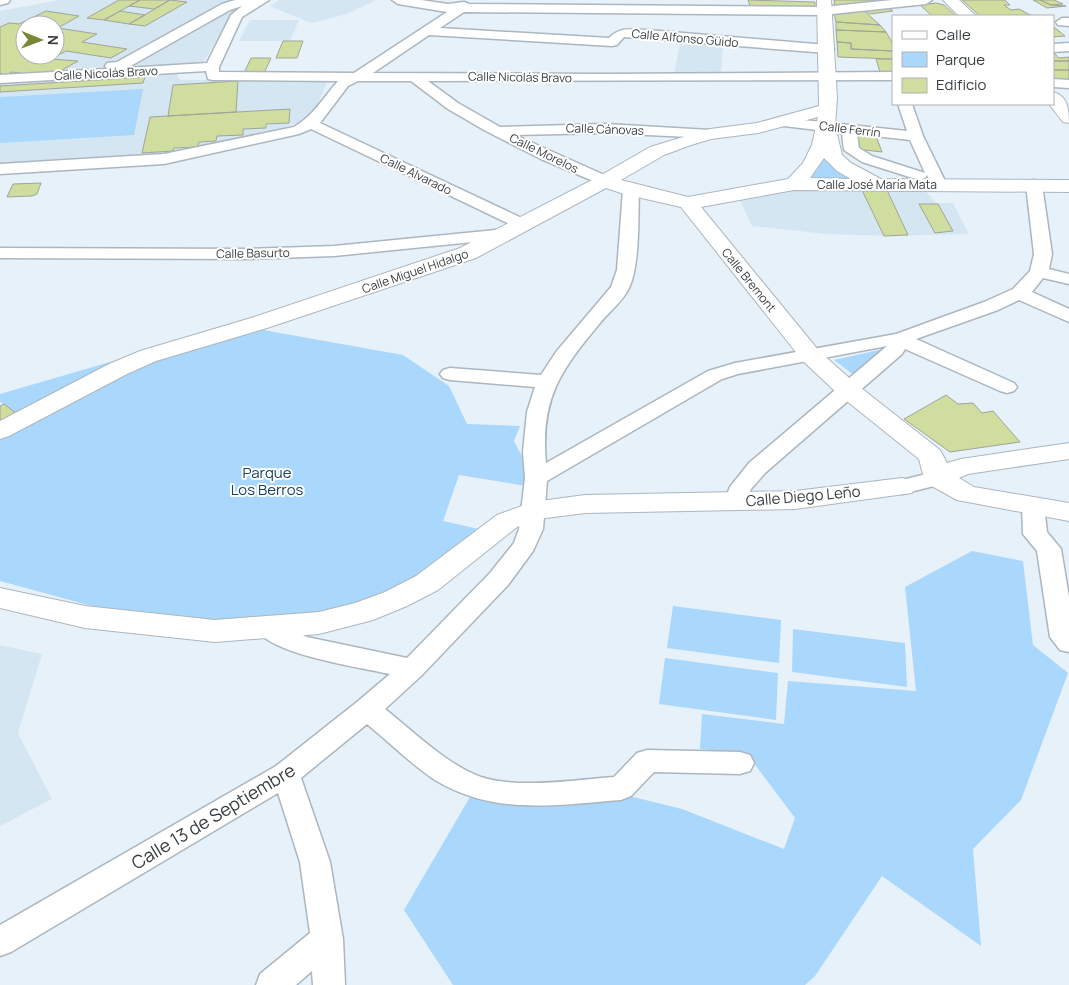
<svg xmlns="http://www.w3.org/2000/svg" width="1069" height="985" font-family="Manrope,sans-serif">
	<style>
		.built { fill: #d5e6f3; fill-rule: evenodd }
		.green { fill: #aad7fc }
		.building { fill: #cfdd9f; stroke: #a1a499; fill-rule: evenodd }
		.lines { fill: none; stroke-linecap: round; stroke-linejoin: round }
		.minor-casing { stroke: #acb6be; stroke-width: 3 }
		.major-casing { stroke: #acb6be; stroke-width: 2 }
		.minor { fill: #fff; fill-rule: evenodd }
		.major { fill: #fff; fill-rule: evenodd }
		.labels { text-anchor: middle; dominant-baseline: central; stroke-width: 4; stroke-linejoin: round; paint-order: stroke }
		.far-street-label { font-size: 12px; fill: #383d40; stroke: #fff }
		.park-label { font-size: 15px; fill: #18415e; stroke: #fff }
		.street-label { font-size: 15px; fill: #383d40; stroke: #fff }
		.near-street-label { font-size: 18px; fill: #383d40; stroke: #fff }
	</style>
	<rect width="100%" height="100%" fill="#e7f1fa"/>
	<path class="built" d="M59,0H255L250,6L229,18L202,65L175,71L180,80H328L316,108L297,123L278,129L178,152L0,163V11ZM25,25H55V55H25Z
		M279,0H376L347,14L311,23L270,6Z
		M250,20H299L290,41H239Z
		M680,43L723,46L721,75L674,74Z
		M792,189H923L937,203H953L969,234L884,236L826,234L752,226L738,196Z
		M0,645L42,654L18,733L52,799L0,826Z"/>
	<path class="green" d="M143,89L134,135L0,143V97Z
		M823,156L861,181L806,179L817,170Z
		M263,330L403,355L449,386L467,424L520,426L514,441L529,470L526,486L459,475L443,521L483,530L382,605L176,629L0,581V434L148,360Z
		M897,346L859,379L834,360Z
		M134,355L17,414L0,402V394Z
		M972,551L1023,561L1033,645L1068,673L1021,800L973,849L981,946L882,876L815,976L805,985H453L404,910L470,797L527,804L629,796L682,809L784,849L795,818L747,754L700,749L702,714L784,724L788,681L916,691L905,587Z
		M673,606L781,620L779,663L667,648Z
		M793,629L905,643L907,687L792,672Z
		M665,658L778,673L776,720L659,704Z"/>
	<path class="building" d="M119,0H140L104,20L87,18Z
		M140,0H170L154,9L129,6Z
		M170,0L187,2L145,26L129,24Z
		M748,0L815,2V9L751,8Z
		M834,0H906L835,8Z
		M962,0H1005L1010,5H1004L1011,10L1019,9L1030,15L1041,16H980Z
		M1033,0H1040L1051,5L1066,6L1047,8Z
		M1040,0H1054L1063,4L1051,5Z
		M936,3L944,5L956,16H932L920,5Z
		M885,6L893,11L870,14L862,8Z
		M46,11L79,16L58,28L97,34L82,42L127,49L111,58L66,51L51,59L78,61L55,74H26L12,72L6,75L0,74V27L9,23L19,24ZM25,25H55V55H25Z
		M120,11L145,15L129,24L104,20Z
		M864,11L880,25L836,22L834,13Z
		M836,22L880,25L886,32L836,30Z
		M1053,27H1054L1065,36L1053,37Z
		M836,30L886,32L893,44V51L851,49V43L837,42Z
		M283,41H303L297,58H276Z
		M837,42L851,43V49L893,51V59L838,57Z
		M1053,52L1059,58L1069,57V61H1053Z
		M251,58H271L264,73H244Z
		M876,59H893V72H880Z
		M1053,61H1069V70H1053Z
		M1053,70H1069V81L1053,80Z
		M145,77L143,83L0,92V86Z
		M238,81L236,112L168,116L173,85Z
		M290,109L289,123L266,124V128L243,129V135L217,136L216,141L199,142L198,147L174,148L173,151L142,153L150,117Z
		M856,134L876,136L882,152L856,149Z
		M41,183L37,194L32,196L7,197L13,184Z
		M861,188H886L908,235L884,236Z
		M919,204H938L953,231L935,233Z
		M946,395L958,404L973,403L982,413L993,411L1020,442L950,452L904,419Z
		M4,404L17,414L0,421V406Z"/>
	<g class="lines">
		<g class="minor-casing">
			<path id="minor" d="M0,0H10L8,3L0,5Z
				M235,0H269L242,17L219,67V72L354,73L447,12L398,4L392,0H421L448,4L464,2L469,4L823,7L892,0H932L926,4L823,15L464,12L440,28L609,38C621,26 632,30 648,30L827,45L834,49L827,53L624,37L617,45L612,46L429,35L373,73L600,74L893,72V80L428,81L458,103L500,127L606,124L710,130L715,131L717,134L715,137L710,138L606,133L515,135L611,178L613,181L611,184L605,186L541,159L484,130L448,109L411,81H358L348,86L320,123L528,221L530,225L528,229L522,230L311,129L299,134L164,164L0,174V164L164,154L294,127C314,115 323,98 338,81L213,80L208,79L206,71L0,83V75L107,69L105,66L107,63L117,62L222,4ZM242,6L231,15L207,63L127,68L230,10Z
				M1062,18H1069V26L1058,25L1056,22Z
				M1069,43V51L1053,52V44Z
				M1053,79L1069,80V88L1053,87Z
				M898,104H912L923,136L947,185L945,188H933L927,175L925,178L919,180L862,162L844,150L842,133L784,126L779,125L777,122L779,119L784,118L907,131ZM857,134L910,140L925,173L872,156L859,148Z
				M1034,180L1040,182L1042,185L1052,254L1049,269L1069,274V284L1043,278L1032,292L1069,309V322L1019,300L998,310L916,339L1014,383L1017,387L1014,391L1007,393L1000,391L905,349L902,354L765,473L751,489L743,507L735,509L727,507L724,502L730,487L749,463L887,346L738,374L722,379L547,481L543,529L533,551L508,585L421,676L385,709C413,731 447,765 481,777C518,789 575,780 614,777L637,753L647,750L740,752L750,755L754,763L750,771L740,774L654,772L631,796L621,800C556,805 494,816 435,780C412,765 389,742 367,724L301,778L330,862L343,939L345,985H313L312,971L296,985H256L260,974L310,933L300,862L278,793L11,952L0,956V925L276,766L357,702L390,674C359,667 271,655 255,628L259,622L268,619L307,637L407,658L490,573L514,543L519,529L525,478L523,452L527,412L535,387L450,380L443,378L440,374L443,370L450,368L541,375L556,352L611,287L617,270L623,190L625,187H637L639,190C638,217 640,265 629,288C623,301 609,312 600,323C561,370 540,398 546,463L708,371L735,363L896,334L984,302L1013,289L1030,271L1034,254L1026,185L1028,182Z
				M506,229L512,230L515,234L512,238L334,256L249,259L0,258V248L249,249L334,246Z
				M938,471L946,473L949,478L946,483L902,494L894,492L891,487L894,482Z
				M1033,499L1041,501L1044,506L1047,532L1061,549L1069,597V652L1060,650L1050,637L1037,551L1023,534L1022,506L1025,501Z"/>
		</g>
		<g class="major-casing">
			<path id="major" d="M817,0H831L837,98L835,126L842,155L851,163L881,179L1069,180V192L794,190L701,207L819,351L856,384L940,450L947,463L961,459L1069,443V459L968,474L959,478L974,487L1069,503V521L957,500L928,484L924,478L919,459L838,394L803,361L681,207L624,194L606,188L476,258L267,328L156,361L127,374L9,436L0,439V421L109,364L140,351L251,318L460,248L598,177L650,147L710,129L757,123L819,106ZM818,117L812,145L803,163L788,179L688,197L621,180L664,155L691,145L711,139L758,133ZM824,158L837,171L851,179L810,178Z
				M943,0H959L976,16H959Z
				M1053,92C1068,96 1069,110 1069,123L1063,122L1049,104H1053Z
				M902,478L912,481L916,487L912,493L795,509L585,513L538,519L517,527L438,590L407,606L373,620L319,634L215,642L85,628L0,608V588L85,606L215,620L319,612L355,603L385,592L416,576L497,515L533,502L585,495L795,491Z"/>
		</g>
		<use href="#minor" class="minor"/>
		<use href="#major" class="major"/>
	</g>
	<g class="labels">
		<g class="far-street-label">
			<text transform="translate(685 38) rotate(5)">Calle Alfonso Güido</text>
			<text transform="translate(106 73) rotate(-3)">Calle Nicolás Bravo</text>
			<text transform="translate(520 77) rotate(1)">Calle Nicolás Bravo</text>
			<text transform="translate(605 129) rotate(2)">Calle Cánovas</text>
			<text transform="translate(850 129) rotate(7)">Calle Ferrín</text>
			<text transform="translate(544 153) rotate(26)">Calle Morelos</text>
			<text transform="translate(416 174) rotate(26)">Calle Alvarado</text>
			<text x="877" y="184">Calle José María Mata</text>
			<text transform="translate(253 253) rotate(-1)">Calle Basurto</text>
			<text transform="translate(415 271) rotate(-19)">Calle Miguel Hidalgo</text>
			<text transform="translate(749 280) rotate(51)">Calle Bremont</text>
		</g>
		<g class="park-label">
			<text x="267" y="472">Parque<tspan x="267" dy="17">Los Berros</tspan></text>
		</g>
		<g class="street-label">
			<text transform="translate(803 496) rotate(-5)">Calle Diego Leño</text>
		</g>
		<g class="near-street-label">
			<text transform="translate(213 816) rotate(-31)">Calle 13 de Septiembre</text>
		</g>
	</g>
	<rect x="892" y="15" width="162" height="90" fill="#ffffff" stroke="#afb1b3"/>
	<rect x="902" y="31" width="25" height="8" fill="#ffffff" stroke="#afb1b3"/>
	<text x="936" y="40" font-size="15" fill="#383d40">Calle</text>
	<rect x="902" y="52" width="25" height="15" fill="#aad7fc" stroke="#afb1b3"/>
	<text x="936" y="65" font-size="15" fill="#383d40">Parque</text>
	<rect x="902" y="78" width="25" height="15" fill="#cfdd9f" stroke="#afb1b3"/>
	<text x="936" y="90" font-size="15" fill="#383d40">Edificio</text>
	<g transform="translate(40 40) rotate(91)"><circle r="24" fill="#ffffff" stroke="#afb1b3"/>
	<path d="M0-4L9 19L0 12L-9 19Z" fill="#778735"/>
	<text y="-8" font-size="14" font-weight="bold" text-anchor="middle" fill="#383d40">N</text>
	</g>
</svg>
